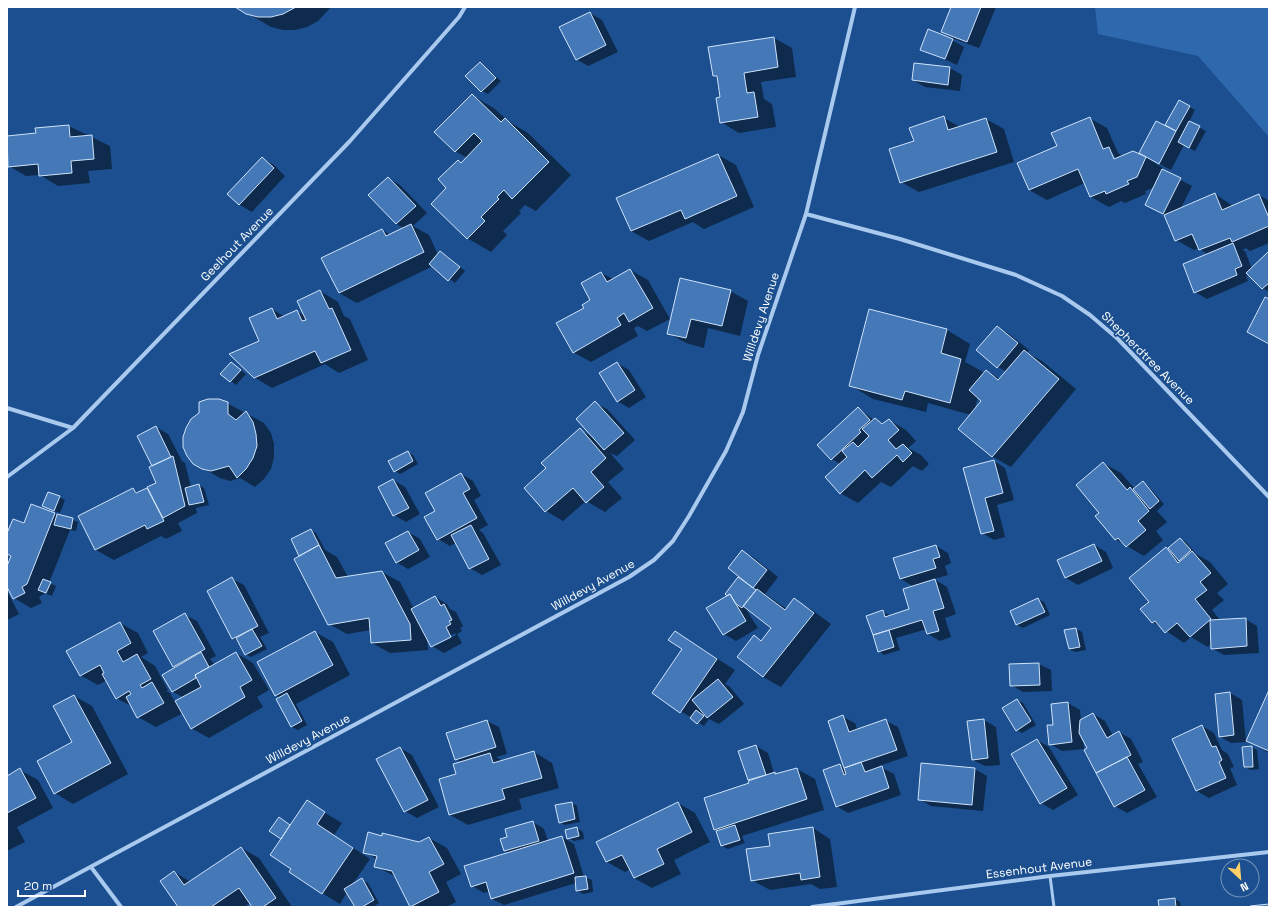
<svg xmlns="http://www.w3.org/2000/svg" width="1276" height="914" font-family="'Space Grotesk',sans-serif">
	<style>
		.green { fill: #2e69ad }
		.shadow { fill: #0007; fill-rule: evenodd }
		.building { fill: #4478b7; stroke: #cfe3fa }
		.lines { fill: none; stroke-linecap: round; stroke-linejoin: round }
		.service { stroke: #a9c9ee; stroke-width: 3 }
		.minor { stroke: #a9c9ee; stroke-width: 4 }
		.labels { text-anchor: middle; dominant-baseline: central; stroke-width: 3.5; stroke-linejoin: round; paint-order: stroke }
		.street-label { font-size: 12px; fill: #fff; stroke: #1b4f8f }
	</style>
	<rect width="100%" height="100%" fill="#1b4f8f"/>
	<path class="green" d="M1095,7H1269V137L1198,56L1098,34Z"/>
	<path class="shadow" d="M237,7H331L318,21L307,27L295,30H283L271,27Z
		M952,7H996L979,48L954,39L943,32Z
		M590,13L602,20L618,52L588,66L576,59Z
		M774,38L792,48L796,77L761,82L764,99L772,104L776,127L739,133L721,122V98L718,78L714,76Z
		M952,40L964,47L957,65L922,49Z
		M480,63L501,81L488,94L482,91Z
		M915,64L950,68L962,75L960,91L925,87L913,80Z
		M472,95L495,109L508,121L528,133L571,175L536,211L525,205L519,211L521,213L503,231L507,235L491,252L467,238L448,188L458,161L462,163L467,158L455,151Z
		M1179,101L1195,110L1189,122L1206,131L1195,151L1184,145L1171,170L1150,159V160L1163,168L1162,170L1192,186L1181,208L1215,194L1233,206L1259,195L1269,201V243L1250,251L1246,248L1242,250L1245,251L1252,269L1269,253V292L1263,288L1250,275L1246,276L1248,281L1207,299L1195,292L1208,255L1199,248L1194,250L1176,240L1165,215L1158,211L1155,187L1145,191L1146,194L1125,203L1121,201L1109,207L1091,197L1085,183L1047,200L1029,190L1058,146L1089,118L1107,128L1118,153L1123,156L1133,153L1149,159ZM1111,153H1113L1117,163L1115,164Z
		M944,118L960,127L986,119L1004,129L1014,162L919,192L901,182L915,141Z
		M69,126L110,146L112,169L88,171L90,183L58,186L40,175L26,176L9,166L7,137L37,134Z
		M718,155L736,165L754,207L704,229L693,222L649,241L631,231Z
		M262,158L274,165L285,176L252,212L240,205L229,194Z
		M388,178L400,185L427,213L413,226L429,235L438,255L441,252L446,255L465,271L455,283L433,266L357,303L339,293L382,230L391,235L404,228L396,224L370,195Z
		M630,270L648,280L670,319L647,331L638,326L634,328L638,336L591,362L573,352L601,273L613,279Z
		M320,291L338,302L344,316L350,319L368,360L339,373L325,364L272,388L254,377L260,341L272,309L285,317L297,311L305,316Z
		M730,291L748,301L740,336L708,328L704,348L686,343L668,333Z
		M870,310L947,330L970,344L965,362L985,373L986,371L1000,379L1007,372L998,367V327L1009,334L1029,350L1027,353L1042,361L1076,389L1011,467L993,457L959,429L971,415L928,403L926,412L873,399L850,385ZM978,397L983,401L974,411Z
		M231,363L246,374L236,385L221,373Z
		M617,363L629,370L646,397L629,408L617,401Z
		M227,403L264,423L271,433L274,444V457L271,469L264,479L255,487L240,478L230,481L220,478L194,463Z
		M595,403L607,409L635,440L617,456L610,453L624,469L608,482L622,498L605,512L586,501L563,521L546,511L547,468L580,430L593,437Z
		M858,408L874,420L884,424L889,420L906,430L916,441L908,448L921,455L929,464L922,471L913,466L891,487L881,482L858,503L840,493V464L832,459Z
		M156,427L168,434L182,461L185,463L191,487L199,485L204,488L209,505L196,508L197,513L178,523L182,531L166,539L161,536L114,560L96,550L79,517L133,489L139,493L157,483L153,466Z
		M408,452L413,455L418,464L400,474L395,471Z
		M994,461L1005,468L1014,500L997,505L1005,537L994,540L982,533L964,469Z
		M1103,463L1121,473L1135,489L1143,483L1148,486L1164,504L1157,511L1167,522L1156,531L1163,540L1144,556L1115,539L1100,513Z
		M461,474L473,481L481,496L474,500L488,525L479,530L483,533L501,565L482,575L470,568L456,543L450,546L438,539L436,511Z
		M393,480L405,487L420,514L406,522L394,515Z
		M59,497L65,500L60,513L49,509Z
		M54,513L78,522L76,531L70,530L49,583L56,586L52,596L45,593L39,597L42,603L31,608L14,598L7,585V567L12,557L7,555V536L25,524Z
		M311,530L316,533L325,550L337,557L348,577L382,572L400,582L414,609L435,597L447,604L450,609L456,612L463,626L460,628L462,631L457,634L462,643L444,653L432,646L427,637L428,650L390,653L372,643L371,630L347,634L329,624L292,540ZM455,633L456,635L437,645V643Z
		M408,532L420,539L430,557L408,569L396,562Z
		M1181,539L1186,542L1196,554L1210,562L1228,584L1217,593L1224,600L1212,610L1221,621L1245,619L1257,626L1259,653L1224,655L1212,648V643L1208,647L1191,637L1184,643L1153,622L1142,609L1150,602L1166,548L1173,553Z
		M1094,545L1106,552L1113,568L1078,585L1066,578L1058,561Z
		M936,546L948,553L951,563L945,566L948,575L934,579L947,587L956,614L945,618L951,637L940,641L928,634L927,629L896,638L900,650L884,655L879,651L883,612L891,616L910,610L914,587L901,579L894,559Z
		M742,551L754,558L778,577L765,594L787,609L794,600L812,610L831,624L781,687L763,677L755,636L762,641L772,628L749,609L747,611L758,628L736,641L724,634L728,596L739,578L745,580Z
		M232,579L244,585L269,633L260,637L267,649L251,657L245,654L239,642L233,638L208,592Z
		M7,591L19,614L7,620Z
		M1038,599L1044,602L1050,615L1023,628L1017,625L1011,612Z
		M185,615L197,621L216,656L210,659L215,665L236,653L253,663L269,690L257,697L263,707L209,738L191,728L183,713L156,727L138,717L133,707L116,698L107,680L98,685L80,675L120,623L138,633L148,653L141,657L155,666L168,690L166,691L170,693L175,702L184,698L172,691L176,668L173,666Z
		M1076,629L1082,632L1086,650L1075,652L1069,649L1065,631Z
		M315,632L333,642L350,675L296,704L307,725L298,730L292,727L277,699L280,698L276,695Z
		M676,632L735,670L725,684L730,687L744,704L719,724L709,719L704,726L653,693L683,649Z
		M1039,664L1051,670L1052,691L1023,692L1011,685L1010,665Z
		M1269,692V753L1247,740Z
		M1230,693L1242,700L1246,742L1231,743L1219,736Z
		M74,696L92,706L128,774L73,804L55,793L73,743Z
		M1017,700L1023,703L1036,725L1022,733L1017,730Z
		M1068,703L1080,710L1081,721L1093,714L1105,721L1113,736L1119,732L1131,739L1143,762L1138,764L1157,797L1127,813L1115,806L1083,738L1084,749L1062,751L1050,744L1054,726L1052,705Z
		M843,717L855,723L858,731L886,721L898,727L908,756L879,766L894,774L901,795L848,813L836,806L840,765L845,768Z
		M984,720L996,727L1000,765L985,766L973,760Z
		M487,721L499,727L507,754L496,757L503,761L534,752L552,763L559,788L519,799L522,809L468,825L450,815L440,780L457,775L461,762L456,759Z
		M1202,726L1214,733L1222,750L1228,754L1234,767L1230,768L1237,785L1209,798L1197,791L1174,739Z
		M1037,740L1049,747L1078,795L1053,810L1041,803Z
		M756,746L768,753L774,773L778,775L797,769L815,779L824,810L742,836L745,843L728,849L722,846L718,832L719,831L715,829L750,784L748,780Z
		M1251,747L1257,750L1259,769L1251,770L1245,767Z
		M400,748L412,755L439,807L417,818L405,811Z
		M975,769L987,776L983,811L931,806L919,799Z
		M20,770L38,780L53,808L17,827L25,842L7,851V777Z
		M307,802L342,823L334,835L370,859L352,885L362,880L368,883L379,903L373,907H356L347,892L340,904L322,893L292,869L282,838L285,821L291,826Z
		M572,803L577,806L580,822L565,825L560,822Z
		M678,803L695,813L710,842L674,860L681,874L652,888L634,878L630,869L625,872L607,862Z
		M533,822L544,829L548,841L562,837L574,844L584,877L592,880L593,892L583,894L577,890L576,883L504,905L492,899L490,891L484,893L472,886L509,853L505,851L508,837Z
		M577,828L583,832L584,839L574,841L568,838Z
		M813,828L830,839L837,887L820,889L811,884L770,890L752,880L771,847Z
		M429,838L447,848L461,874L446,882L456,902L446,907L411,906L396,877L375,866L377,859L364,852L419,843Z
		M241,848L259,858L292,907H253L250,903L244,907H179L174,872L191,882Z
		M1175,899L1180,902L1181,907H1160Z"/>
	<path class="building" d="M235,7H296L283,14L271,17H258L246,14Z
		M951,7H981L967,42L941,32Z
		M590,12L606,45L576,60L559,27Z
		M928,29L953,39L945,59L920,50Z
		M774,37L778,67L744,73L747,93L754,92L758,117L720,123L716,98L720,97L717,76H713L708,47Z
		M480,62L496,78L481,92L465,76Z
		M914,63L950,67L948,85L912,80Z
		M472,94L501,122L505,118L549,162L512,199L504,190L497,197L499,199L481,217L485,221L467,239L431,204L446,188L438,179L458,160L461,163L482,141L474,133L455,152L434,132Z
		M1179,100L1190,106L1176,131L1165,125Z
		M944,116L948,130L986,118L997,152L900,183L889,149L914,141L909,128Z
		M1090,117L1103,149L1109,147L1114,159L1133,151L1146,157L1137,177L1127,181L1129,184L1106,194L1105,191L1090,197L1078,169L1029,190L1017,163L1057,146L1051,133Z
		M1156,121L1176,131L1159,164L1139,153Z
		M1189,121L1200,126L1189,148L1178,142Z
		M69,125L70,137L92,135L94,159L71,161L72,173L39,176L38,164L8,167L7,136L36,133L35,128Z
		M718,154L737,196L685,219L681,210L631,231L616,198Z
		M262,157L274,168L239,205L227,194Z
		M1162,169L1181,178L1163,214L1145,205Z
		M388,177L416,206L396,224L368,195Z
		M1215,193L1222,210L1259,194L1269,218V226L1232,242L1230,238L1199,250L1192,234L1175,241L1164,215Z
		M411,224L424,252L339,293L321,258L382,229L386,236Z
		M1233,243L1242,266L1235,269L1237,275L1194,293L1183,264Z
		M440,251L460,267L448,281L429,264Z
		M1269,251V283L1262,289L1246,273Z
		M630,269L653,308L629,322L624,313L617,318L621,325L573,353L556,323L584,308L582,305L590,300L581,283L601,272L607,282Z
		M680,278L731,290L722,326L691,319L686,338L667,334Z
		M320,290L329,309L332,308L351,350L321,363L315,351L254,378L229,354L259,341L249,318L272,308L277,319L297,310L302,321L306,320L297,301Z
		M1265,297L1269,299V344L1247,332Z
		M869,309L947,329L941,353L961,359L950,403L905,391L902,400L849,386Z
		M997,326L1018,343L997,368L976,350Z
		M1024,350L1059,379L992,457L958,429L981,401L969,390L986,370L998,380Z
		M231,362L241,370L230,382L220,374Z
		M617,362L635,390L617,402L599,373Z
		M208,399H219L228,402V414L236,420L246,411L253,422L256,434L257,446L253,458L246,469L237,478L229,466L211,471L202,469L193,464L187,456L183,447V437L186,428L191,419L199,413V402Z
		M595,401L624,433L604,450L576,419Z
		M858,407L870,420L859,430L861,432L831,460L817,445Z
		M875,418L882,424L889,419L899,430L888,440L896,449L903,444L912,453L903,462L897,455L872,478L865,470L840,494L825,477L847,457L842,451L853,442L858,447L869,436L862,429Z
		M156,426L171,457L152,466L137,436Z
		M580,428L606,458L591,472L604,487L586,503L573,488L545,512L524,488L546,468L541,463Z
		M408,451L413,461L394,472L388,461Z
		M173,456L185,506L163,518L147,487L156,483L149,467Z
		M994,460L1003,493L985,498L994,531L981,534L963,468Z
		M1103,462L1127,490L1130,487L1149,511L1138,521L1146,530L1126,547L1118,538L1115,540L1095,516L1099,513L1076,485Z
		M461,473L470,489L463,493L477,518L437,540L424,517L435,511L425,493Z
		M393,479L409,508L393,516L378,487Z
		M1143,481L1159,501L1150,509L1133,489Z
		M199,484L204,502L189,505L185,488Z
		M133,488L136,493L147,488L164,521L147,529L145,525L95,550L78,516Z
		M48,492L60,496L54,511L42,506Z
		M31,504L55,513L27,584L22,587L25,593L13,599L7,587V566L11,556L7,554V533L13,519L24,523Z
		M57,514L73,518L71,529L54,525Z
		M471,525L489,559L469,569L451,535Z
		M311,529L319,545L299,556L291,539Z
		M408,531L419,550L396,563L385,543Z
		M1180,538L1191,550L1179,561L1168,548Z
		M1094,544L1102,561L1065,578L1057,560Z
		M319,545L336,578L382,571L410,624L411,640L371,643L369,618L328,625L294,559Z
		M936,545L940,557L933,559L936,568L900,579L893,558Z
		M1166,547L1178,563L1192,551L1211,573L1200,582L1207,590L1195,599L1211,619L1190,637L1177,623L1165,633L1155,621L1152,623L1140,609L1149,602L1129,578Z
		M742,550L767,570L753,588L728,568Z
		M232,577L258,626L232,639L207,591Z
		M738,577L756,590L742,608L735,603L730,594L727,596L725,594Z
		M43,579L51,582L46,593L38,590Z
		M935,579L944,608L933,611L939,631L927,634L922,620L873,635L866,616L883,610L885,617L909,609L903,589Z
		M757,589L785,610L794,598L814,613L763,677L737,657L754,635L761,641L771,628L743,606Z
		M730,594L746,621L723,635L706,608Z
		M435,596L441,606L444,604L452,620L449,621L451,624L446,627L451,637L431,647L411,609Z
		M1038,598L1045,612L1016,625L1010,611Z
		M185,613L205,649L173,667L153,631Z
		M1246,618L1247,646L1211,649L1210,620Z
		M120,622L131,643L117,651L123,662L137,654L151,679L140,685L142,688L152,682L164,703L137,718L126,697L131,694L129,691L116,699L102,674L104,673L100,665L80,676L66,651Z
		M1076,628L1080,647L1069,649L1064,630Z
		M252,629L262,646L245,655L236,638Z
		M889,630L894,647L878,652L873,635Z
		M315,631L333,665L275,696L257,662Z
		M675,631L717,659L680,713L652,693L682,649L668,640Z
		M201,652L209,667L195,675L196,678L172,692L162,675Z
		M236,652L252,680L240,687L245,697L191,729L175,701L201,687L195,675Z
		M1039,663L1040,685L1010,686L1009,664Z
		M718,679L733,697L707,718L692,700Z
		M1269,690V751L1246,741Z
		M1230,692L1234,735L1219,737L1215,694Z
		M287,693L302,721L291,727L276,699Z
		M74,695L111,763L54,794L37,761L72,742L53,706Z
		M1017,699L1031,721L1016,731L1002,708Z
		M1068,702L1072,742L1049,745L1047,725H1053L1051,704Z
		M696,710L704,716L697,724L690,718Z
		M1093,713L1107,738L1119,731L1131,755L1096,773L1084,750L1087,748L1079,733L1080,720Z
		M843,715L849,732L886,719L897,750L844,768L828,721Z
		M984,719L988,758L972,760L967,721Z
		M487,720L496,747L455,760L446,733Z
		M1202,725L1212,747L1216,746L1222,760L1219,762L1226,778L1196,791L1172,739Z
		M1037,739L1067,788L1040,804L1011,754Z
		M756,745L766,775L748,780L738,751Z
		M1252,746L1253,767H1244L1242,747Z
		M400,747L428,800L404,812L376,759Z
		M534,751L542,778L502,789L505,799L449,815L439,779L456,774L453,764L490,753L493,763Z
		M1127,757L1145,790L1114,807L1096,773Z
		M861,762L865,772L882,766L889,788L836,807L823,770L840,764L844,775L846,774L844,768Z
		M921,763L975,768L972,805L918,800Z
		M20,768L36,798L7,813V776Z
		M797,768L807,799L714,830L704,798L749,783L748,781L775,772V774Z
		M307,800L325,812L317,824L353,848L322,894L289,872L291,869L270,855Z
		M572,802L575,819L559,823L555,805Z
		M678,802L692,832L657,849L664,864L634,878L622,855L606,862L596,842Z
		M279,817L290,825L281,839L269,831Z
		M533,821L539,841L504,851L500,839L507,837L505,829Z
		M735,825L740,840L721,846L716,831Z
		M577,827L579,836L567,839L565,830Z
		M813,827L820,877L801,880L800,873L751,881L746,849L770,846L768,834Z
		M368,832L382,836V833L419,842L429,837L444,864L429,872L439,892L410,907L392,871L374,867L377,856L363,853Z
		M562,836L574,873L491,899L486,882L471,887L464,866Z
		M241,847L276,898L263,907H252L239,888L211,907H178L160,881L174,871L184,885Z
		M586,876L588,889L576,891L575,877Z
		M362,878L374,900L362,907H355L344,889Z
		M1175,898L1176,907H1159L1158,900Z
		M1269,904V907H1250V906Z"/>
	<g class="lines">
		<path class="service" d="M1050,876L1054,907"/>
		<path class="minor" d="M806,214L900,239L1016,275L1062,296L1090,315L1118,339L1269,497
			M7,408L73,428
			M7,477L73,428L350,141L459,17L465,7
			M91,867L121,907
			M16,907L629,577L654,560L673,541L689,516L726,451L743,412L758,355L806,214L855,7
			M812,907L1050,876L1269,852"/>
	</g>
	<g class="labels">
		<g class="street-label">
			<text transform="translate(237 244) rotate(-46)">Geelhout Avenue</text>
			<text transform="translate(761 317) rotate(-72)">Willdevy Avenue</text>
			<text transform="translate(1148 358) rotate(45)">Shepherdtree Avenue</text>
			<text transform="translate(593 585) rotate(-29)">Willdevy Avenue</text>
			<text transform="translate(308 739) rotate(-28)">Willdevy Avenue</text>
			<text transform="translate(1039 868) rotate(-7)">Essenhout Avenue</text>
		</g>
	</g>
	<rect width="1276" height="914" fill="none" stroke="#ffffff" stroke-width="16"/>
	<g transform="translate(1240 878) rotate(154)"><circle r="19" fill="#1b4f8f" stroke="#7695bc"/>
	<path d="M0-3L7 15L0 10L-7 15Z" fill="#ffd166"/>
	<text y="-6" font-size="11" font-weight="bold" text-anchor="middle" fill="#ffffff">N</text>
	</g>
	<path d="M18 890v6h67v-6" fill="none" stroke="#ffffff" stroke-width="2"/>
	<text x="24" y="890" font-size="12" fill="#ffffff" stroke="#1b4f8f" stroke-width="3" paint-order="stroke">20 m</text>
</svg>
